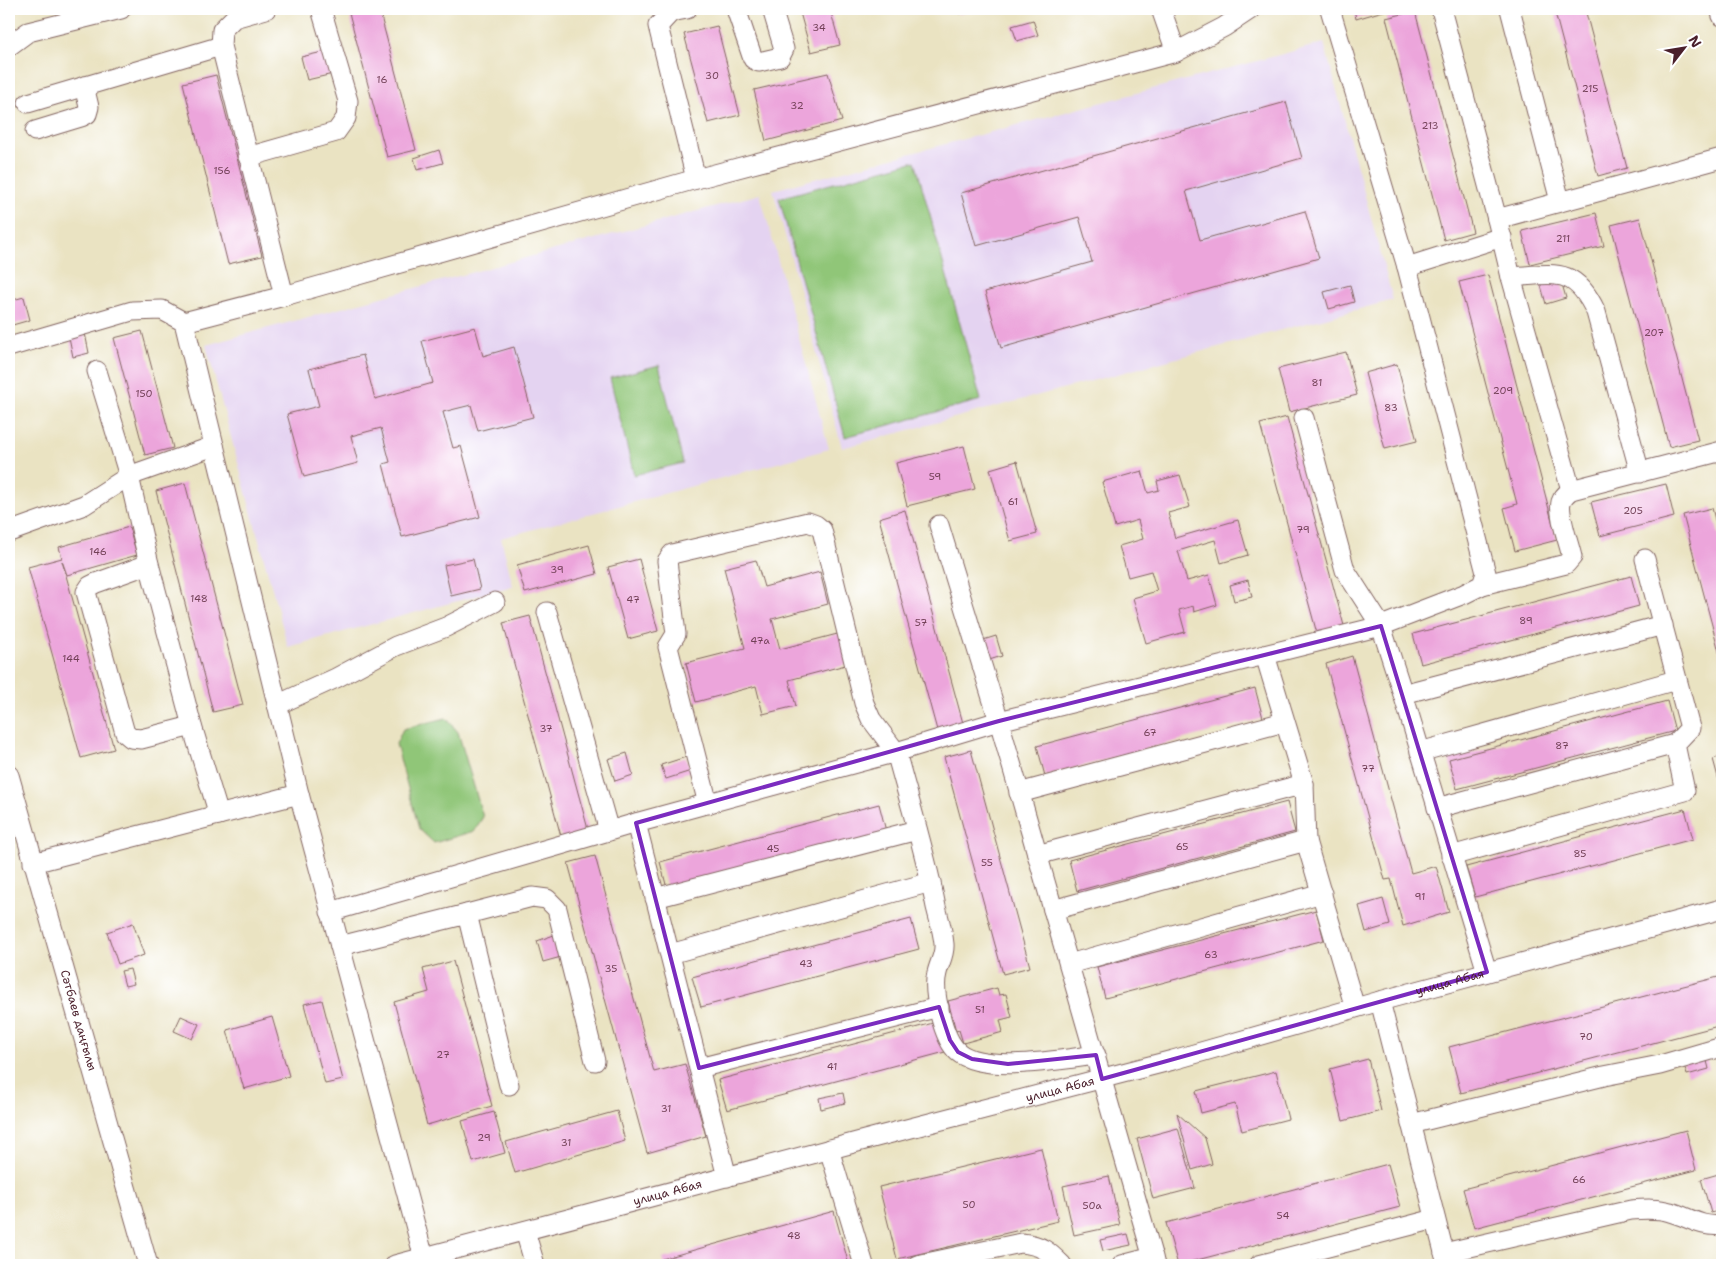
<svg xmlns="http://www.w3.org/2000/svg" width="1731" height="1274" font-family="'Shantell Sans',sans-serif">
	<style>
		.built { fill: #e4d3f1 }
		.green { fill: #90c678; stroke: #6d7252 }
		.building { fill: #eca5db }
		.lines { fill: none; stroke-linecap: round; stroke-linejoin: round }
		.minor-casing { stroke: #826460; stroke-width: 21 }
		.minor { stroke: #fff; stroke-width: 19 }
		.marked { fill: none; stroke: #7b2cbf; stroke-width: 4; stroke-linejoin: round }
		.labels { text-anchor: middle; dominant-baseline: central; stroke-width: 5; stroke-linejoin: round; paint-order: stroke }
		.number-label { font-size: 10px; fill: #724057 }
		.street-label { font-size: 12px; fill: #4a1f2b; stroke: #fff }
	</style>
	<rect width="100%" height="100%" fill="#fff"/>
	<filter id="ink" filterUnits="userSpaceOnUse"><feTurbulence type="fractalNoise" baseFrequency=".02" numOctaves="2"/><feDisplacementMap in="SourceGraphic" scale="10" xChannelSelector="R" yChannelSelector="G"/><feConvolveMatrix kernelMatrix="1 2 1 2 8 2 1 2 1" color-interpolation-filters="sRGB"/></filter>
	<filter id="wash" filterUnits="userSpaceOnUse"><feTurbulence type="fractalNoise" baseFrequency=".0096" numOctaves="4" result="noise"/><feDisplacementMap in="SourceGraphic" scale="20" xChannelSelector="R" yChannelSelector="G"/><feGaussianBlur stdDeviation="1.12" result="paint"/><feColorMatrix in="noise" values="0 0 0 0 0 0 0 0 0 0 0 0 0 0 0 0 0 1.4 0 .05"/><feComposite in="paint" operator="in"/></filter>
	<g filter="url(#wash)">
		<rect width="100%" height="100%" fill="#eae3c2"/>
		<path class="built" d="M1324,43L1393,300L842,448L773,190Z
			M760,194L829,449L501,538L513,586L288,647L206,345Z"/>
		<path class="green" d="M915,161L981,400L845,437L779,198Z
			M659,365L683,463L634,475L610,378Z
			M446,718L458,732L483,817L474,831L434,843L419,829L396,744L403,729Z"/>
		<g id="blocks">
			<path class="building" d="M348,9H379L416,150L387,157Z
				M799,9H830L840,45L811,52Z
				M958,9H978L959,14Z
				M1354,9H1390L1356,19Z
				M1554,9H1585L1627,168L1598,176Z
				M1415,11L1473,232L1444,240L1386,18Z
				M1033,20L1038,35L1017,41L1012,26Z
				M717,26L740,115L708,123L684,34Z
				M327,51L333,74L307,80L301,57Z
				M828,73L842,121L766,141L754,90Z
				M216,75L262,256L228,264L183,83Z
				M1286,102L1302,158L1186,191L1200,240L1305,211L1319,258L1001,348L985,292L1092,262L1079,217L976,246L961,193Z
				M439,150L443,163L417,170L414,158Z
				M1596,213L1604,246L1530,264L1522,231Z
				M1640,218L1698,440L1669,447L1611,225Z
				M1488,275L1557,540L1515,551L1504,508L1517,504L1459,282Z
				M1560,277L1566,298L1546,304L1540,282Z
				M1350,285L1354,302L1329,309L1324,292Z
				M24,297L30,320L9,326V301Z
				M475,327L483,356L514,347L533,417L478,431L471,405L443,412L453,448L461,446L480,517L402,537L383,464L390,462L381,428L351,436L358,463L304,477L287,414L319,406L309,369L363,355L375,399L433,383L422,341Z
				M142,331L173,448L145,455L114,338Z
				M85,333L89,353L73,357L69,337Z
				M1346,352L1357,395L1289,412L1278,369Z
				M1397,364L1417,441L1385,449L1365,373Z
				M1287,417L1346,633L1319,641L1260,424Z
				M964,446L975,489L907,506L896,463Z
				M1017,461L1037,534L1010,541L990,469Z
				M1142,471L1148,493L1159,490L1157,481L1180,475L1190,507L1168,513L1175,538L1238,520L1248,555L1221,563L1215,540L1178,551L1187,581L1209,575L1217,605L1194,612L1193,606L1179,610L1185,632L1146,643L1133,598L1157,591L1151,571L1128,577L1119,546L1143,539L1138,520L1115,527L1102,482Z
				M185,483L243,705L213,712L156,491Z
				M1666,484L1674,517L1600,536L1591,502Z
				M1712,508L1722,547V663L1683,515Z
				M905,510L964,727L938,734L879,518Z
				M129,527L137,555L67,575L62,561L114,749L81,758L28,567L62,558L59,547Z
				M589,545L597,574L525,593L517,565Z
				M473,559L480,589L451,596L444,565Z
				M639,559L658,631L628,639L608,567Z
				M756,560L764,587L820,572L828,604L772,619L780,649L845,632L853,663L789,680L796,706L763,714L756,686L696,702L686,663L745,648L724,568Z
				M1631,576L1639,606L1421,664L1413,634Z
				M1248,580L1252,597L1234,601L1230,585Z
				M530,616L589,833L562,840L503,623Z
				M996,636L1002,656L986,661L980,641Z
				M1352,656L1411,873L1436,866L1449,912L1403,926L1391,879L1385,880L1326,664Z
				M1255,688L1263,718L1045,776L1037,746Z
				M1667,701L1675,731L1457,789L1449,759Z
				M971,750L1030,967L1003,974L944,757Z
				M627,753L633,775L615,781L608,759Z
				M1722,756V792L1713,759Z
				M686,757L691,771L666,779L661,765Z
				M1287,802L1295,832L1077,891L1069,860Z
				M879,804L887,835L668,892L660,862Z
				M1685,809L1693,839L1475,897L1466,867Z
				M595,856L654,1072L685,1064L706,1136L647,1153L568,863Z
				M1383,899L1390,925L1366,932L1359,906Z
				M1316,910L1324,940L1105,998L1097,967Z
				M911,919L919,949L701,1007L692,977Z
				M133,923L144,955L118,964L107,932Z
				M554,935L561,957L543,962L537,941Z
				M453,961L492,1106L427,1125L394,1002L429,992L423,969Z
				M130,969L134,984L125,986L121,971Z
				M1722,976V1025L1461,1093L1449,1047Z
				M997,988L999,995L1006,994L1012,1017L1000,1020L1003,1032L963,1043L959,1030L956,1031L948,1001Z
				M322,1000L343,1080L325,1084L304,1004Z
				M181,1016L199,1024L192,1039L174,1031Z
				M272,1017L289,1076L244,1089L227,1030Z
				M937,1022L945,1052L727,1110L718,1080Z
				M1705,1053L1709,1069L1687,1075L1682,1059Z
				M1368,1059L1381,1111L1343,1121L1330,1069Z
				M1276,1071L1288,1119L1242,1131L1235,1104L1201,1113L1196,1091Z
				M843,1093L845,1103L821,1109L819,1098Z
				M617,1111L625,1141L515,1173L506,1142Z
				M494,1112L505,1153L473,1162L462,1121Z
				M1177,1113L1205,1138L1212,1164L1192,1170Z
				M1178,1128L1195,1188L1153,1199L1137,1139Z
				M1686,1130L1696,1170L1474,1228L1463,1189Z
				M1041,1148L1058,1221L897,1259L879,1187Z
				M1388,1164L1400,1207L1178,1265L1166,1223Z
				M1722,1173V1210L1711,1213L1701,1179Z
				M1109,1176L1120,1225L1074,1235L1063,1186Z
				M834,1211L849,1265H664L662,1259Z
				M1128,1234L1131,1245L1103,1251L1100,1240Z"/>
		</g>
	</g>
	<g filter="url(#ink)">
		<use href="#blocks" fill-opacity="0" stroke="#826460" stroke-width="1"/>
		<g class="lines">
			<g class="minor-casing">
				<g id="minor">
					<path d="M266,9L234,18L222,30L221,46L284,296"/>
					<path d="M687,9L671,12L658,26L696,179"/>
					<path d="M736,9L753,59L759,62L780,57L784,49L772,9"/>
					<path d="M1161,9L1176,52"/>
					<path d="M1330,9L1407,267L1486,573L1482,585L1464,594L1381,626L1403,694L1487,972"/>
					<path d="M1441,9L1497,219L1722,158"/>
					<path d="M1510,9L1560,201"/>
					<path d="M1720,9L1722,16"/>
					<path d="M9,46L28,32L121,9"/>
					<path d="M28,103L221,46"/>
					<path d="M35,131L81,117L87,114L89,107L84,86"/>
					<path d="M248,157L336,132L346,118L348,101L321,9"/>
					<path d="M1497,219L1511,277L1571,490"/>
					<path d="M1407,267L1502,237"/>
					<path d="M1511,277C1555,274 1575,266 1596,312L1640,473"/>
					<path d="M9,347L132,311L162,310L184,322"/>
					<path d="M97,371L129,476L149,564L192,726L219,815"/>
					<path d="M939,525L999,721L1155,1265"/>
					<path d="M9,532L84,505L129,476L214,446"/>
					<path d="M149,564L96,583L90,586L86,592L125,733L131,738L141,739L192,726"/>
					<path d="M1482,585L1566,564L1572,557C1569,543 1558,515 1561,502C1563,496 1567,493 1571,490L1722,451"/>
					<path d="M547,612L609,831L636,823"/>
					<path d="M1265,655L1304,784L1306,841L1355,1008"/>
					<path d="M1403,694L1663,625"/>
					<path d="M277,705L336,678L396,646L446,627L495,602"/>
					<path d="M1420,752L1676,680"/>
					<path id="s1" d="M9,775L148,1265"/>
					<path d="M1019,793L1284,722"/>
					<path d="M708,804L668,647L676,634L667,561L672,554L808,522L816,525L822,530L864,703L871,719L896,752L999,721L1381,626L1345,570L1304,418"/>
					<path d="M1437,808L1675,744"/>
					<path d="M1037,855L1304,784"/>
					<path d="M1451,856L1685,791L1675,744L1690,728L1645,559"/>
					<path d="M33,863L299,794"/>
					<path d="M655,898L917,830"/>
					<path d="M1053,910L1306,841"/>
					<path d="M330,912L609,831"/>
					<path d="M467,914L532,897L547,899L557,909L595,1061"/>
					<path d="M340,946L467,914L509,1085"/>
					<path d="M670,954L931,882"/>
					<path d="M1069,964L1322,893"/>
					<path d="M1380,1001L1447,1264"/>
					<path d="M699,1068L939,1007"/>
					<path d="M1411,1124L1604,1076L1660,1065L1722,1047"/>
					<path d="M829,1149L864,1265"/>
					<path d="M727,1177L636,823L896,752C910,804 926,855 936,907C939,919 943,932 944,944C945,955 939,963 937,973C932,991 943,1039 958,1052C984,1074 1063,1059 1096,1055"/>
					<path d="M525,1231L535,1265"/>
					<path d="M1444,1253L1631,1210C1644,1209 1658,1208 1670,1212C1689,1217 1701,1228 1722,1225"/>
					<path d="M424,1258L299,794L184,322L284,296L696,179L1176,52L1224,27L1251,9"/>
					<path id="s2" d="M395,1265L876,1137L1173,1060L1380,1001L1722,909"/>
					<path d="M917,1265L1021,1243C1042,1245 1048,1251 1062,1265"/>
					<path d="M1122,1265L1153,1257"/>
					<path d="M1259,1265L1435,1219"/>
				</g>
			</g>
			<use href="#minor" class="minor"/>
		</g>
	</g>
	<path class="marked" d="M1381,626L1487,972L1102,1079L1096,1055L1008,1064L972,1059L958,1052L950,1040L939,1007L699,1068L636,823L999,721Z"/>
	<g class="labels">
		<g class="number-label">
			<text x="819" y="27">34</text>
			<text x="712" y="75">30</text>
			<text x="382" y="79">16</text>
			<text x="1590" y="88">215</text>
			<text x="797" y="105">32</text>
			<text x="1430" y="125">213</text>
			<text x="222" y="170">156</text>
			<text x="1563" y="238">211</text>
			<text x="1654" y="332">207</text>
			<text x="1317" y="382">81</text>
			<text x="1503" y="390">209</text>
			<text x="144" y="393">150</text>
			<text x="1391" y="407">83</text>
			<text x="935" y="476">59</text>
			<text x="1013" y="501">61</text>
			<text x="1633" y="510">205</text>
			<text x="1303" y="529">79</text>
			<text x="98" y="551">146</text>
			<text x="557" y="569">39</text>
			<text x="199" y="598">148</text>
			<text x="633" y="599">47</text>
			<text x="1526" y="620">89</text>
			<text x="921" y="622">57</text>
			<text x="760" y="640">47а</text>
			<text x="71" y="658">144</text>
			<text x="546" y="728">37</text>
			<text x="1150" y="732">67</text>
			<text x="1562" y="745">87</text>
			<text x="1368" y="768">77</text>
			<text x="1182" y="846">65</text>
			<text x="773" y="848">45</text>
			<text x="1580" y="853">85</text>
			<text x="987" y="862">55</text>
			<text x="1420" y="896">91</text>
			<text x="1211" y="954">63</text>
			<text x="806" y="963">43</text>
			<text x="611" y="968">35</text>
			<text x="980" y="1009">51</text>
			<text x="1586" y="1036">70</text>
			<text x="443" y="1054">27</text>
			<text x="832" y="1066">41</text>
			<text x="666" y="1108">31</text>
			<text x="484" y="1137">29</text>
			<text x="566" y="1142">31</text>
			<text x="1579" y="1179">66</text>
			<text x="969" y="1204">50</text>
			<text x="1092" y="1205">50а</text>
			<text x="1283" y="1215">54</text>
			<text x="794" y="1235">48</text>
		</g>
		<g class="street-label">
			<text stroke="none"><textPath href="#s2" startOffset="1092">улица Абая</textPath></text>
			<text stroke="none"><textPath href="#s1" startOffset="255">Сәтбаев даңғылы</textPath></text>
			<text stroke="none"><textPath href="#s2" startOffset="688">улица Абая</textPath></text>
			<text stroke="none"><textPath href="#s2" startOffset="282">улица Абая</textPath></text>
		</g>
	</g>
	<rect width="1731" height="1274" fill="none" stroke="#fff" stroke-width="30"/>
	<g transform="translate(1684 48) rotate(59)" stroke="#ffffff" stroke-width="4" paint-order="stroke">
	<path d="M0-4L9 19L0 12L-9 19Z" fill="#4a1f2b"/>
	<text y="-8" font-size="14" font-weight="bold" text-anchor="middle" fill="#4a1f2b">N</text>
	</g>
</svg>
